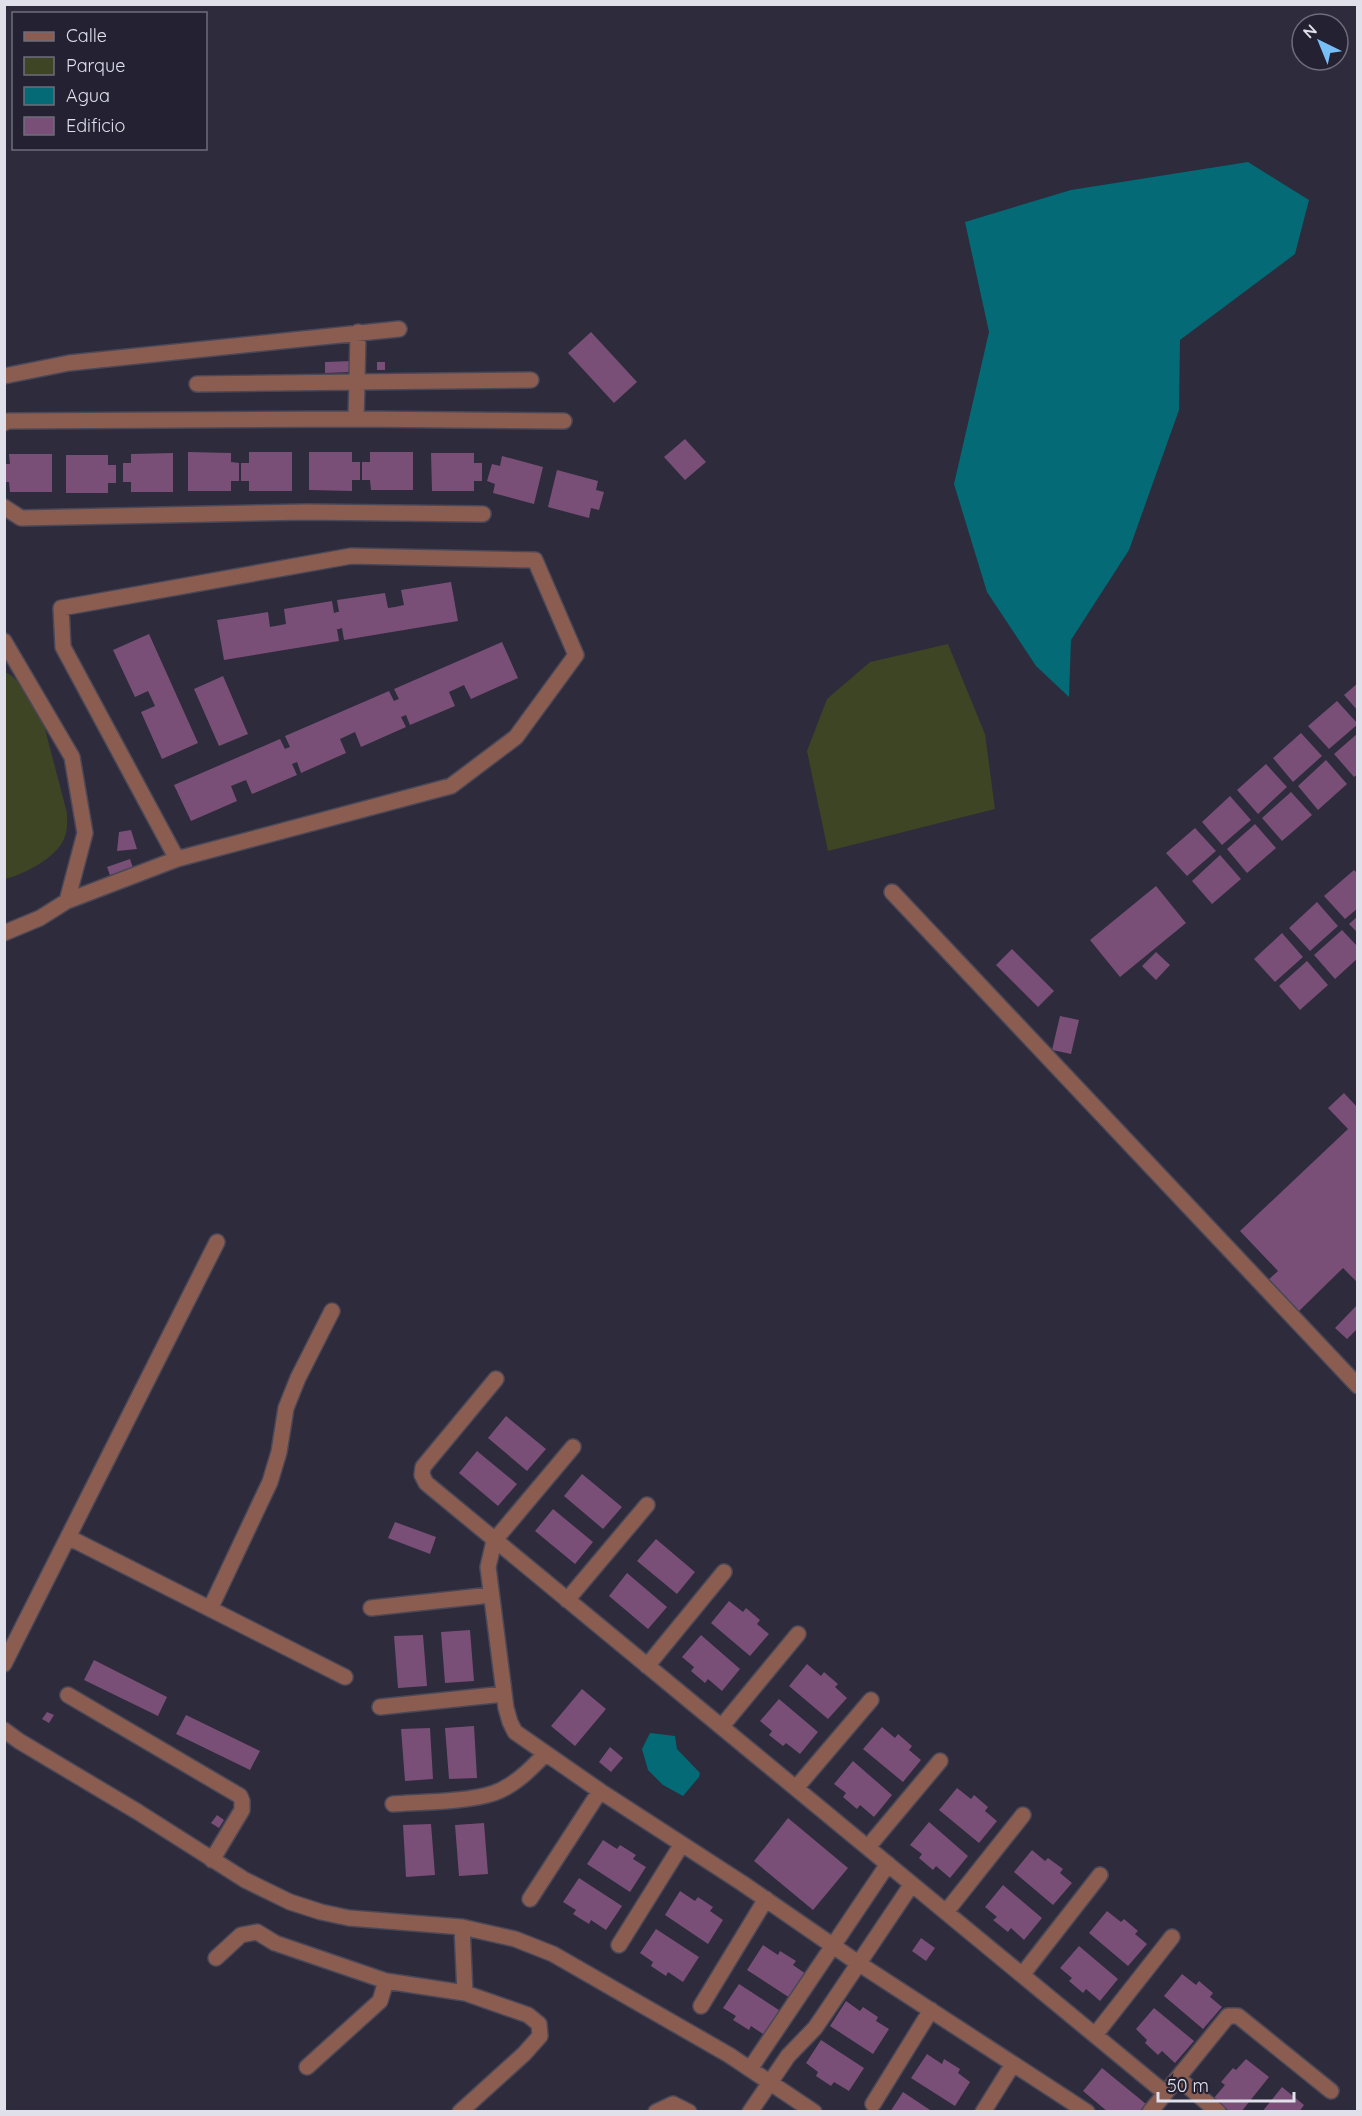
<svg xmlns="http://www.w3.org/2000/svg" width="1362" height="2116" font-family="Quicksand,sans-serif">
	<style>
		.green { fill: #3e4525 }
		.water { fill: #046a75 }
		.building { fill: #794f77 }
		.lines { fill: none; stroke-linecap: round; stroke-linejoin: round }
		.minor-casing { stroke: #4a4858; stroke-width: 18 }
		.minor { stroke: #8a5d50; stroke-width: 15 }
	</style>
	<rect width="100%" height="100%" fill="#2d2b3c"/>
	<path class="green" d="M948,644L985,734L995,809L828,851L807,751L827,699L870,662Z
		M5,672L12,676L38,702L67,813C67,823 68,832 63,841C55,858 23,875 5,879Z"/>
	<path class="water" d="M1248,162L1309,200L1295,254L1180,340L1179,410L1129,550L1071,640L1069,697L1036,666L987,592L954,484L989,332L965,222L1071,190Z
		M650,1733L675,1736L677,1749L700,1773L699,1777L683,1796L663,1785L648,1770L642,1749Z"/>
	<path class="building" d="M591,332L637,382L614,403L568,353Z
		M352,361V372L325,373V362Z
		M377,362H385V370H377Z
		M685,439L706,462L685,480L664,457Z
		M188,452L231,453V462L239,463V481H231V491H188Z
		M249,452H292V491H249V481H241V463H249Z
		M309,452H352V462H360V480H352V491L309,490Z
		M370,452H413V490H371L370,480H362V462H370Z
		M173,453V492H131V482H123V463H131V454Z
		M431,453H474V463H482V481H474V491H432Z
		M9,454H52V492H10L9,482H4V464H10Z
		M66,455H108V465H116V483H108V493H66Z
		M502,456L543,467L534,504L493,493L495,484L487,481L492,464L500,466Z
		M557,470L598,481L596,490L604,492L599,510L591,508L589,518L548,507Z
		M451,582L458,621L344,640L342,628L339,629H337L339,641L224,660L217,620L268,612L270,627L286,624L284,609L332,601L334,613L337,612H339L337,600L385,593L388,608L395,607L404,605L401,590Z
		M149,634L198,743L162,759L141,712L155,706L148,691L135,697L113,650Z
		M502,642L518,678L471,699L464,685L449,692L455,706L410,725L406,715L401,717L406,727L361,747L355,732L340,739L346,753L301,773L297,762L292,764L297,775L252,794L246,780L231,786L237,801L191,821L174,785L280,739L285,749L287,748L290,747L285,736L389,691L394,701L396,700L399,699L394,689Z
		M223,676L248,734L219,746L194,689Z
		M1358,683V711L1344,695Z
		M1337,701L1358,724L1329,749L1308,726Z
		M1301,733L1322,756L1293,782L1273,758Z
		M1358,733V774L1354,777L1334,754Z
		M1326,760L1347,784L1318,810L1298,786Z
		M1266,764L1287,787L1258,814L1237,790Z
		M1291,792L1312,815L1282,841L1262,818Z
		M1230,796L1251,820L1222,845L1202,822Z
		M1255,824L1276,848L1247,873L1227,849Z
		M1195,828L1216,851L1187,876L1166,853Z
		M131,830L137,849L117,851L119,832Z
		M1220,855L1241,879L1212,904L1192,881Z
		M130,859L134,871L111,878L107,867Z
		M1354,870L1358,874V908L1345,919L1324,896Z
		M1156,886L1186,923L1120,977L1090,940Z
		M1317,902L1338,926L1310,951L1289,928Z
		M1358,916V933L1349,924Z
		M1342,930L1358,947V958L1335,979L1314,955Z
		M1282,933L1303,957L1275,982L1254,959Z
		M1012,949L1054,991L1038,1007L996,965Z
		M1156,952L1170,965L1156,980L1142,966Z
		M1307,961L1328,985L1300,1010L1279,986Z
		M1060,1016L1079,1020L1071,1054L1052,1050Z
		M1344,1093L1358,1108V1283L1343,1268L1296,1314L1266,1282L1278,1271L1240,1231L1348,1129L1328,1108Z
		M1358,1304V1328L1347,1339L1335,1328Z
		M506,1416L546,1449L527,1471L488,1438Z
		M477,1451L517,1484L498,1506L459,1473Z
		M582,1474L622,1507L603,1529L564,1496Z
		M553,1509L593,1542L575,1564L535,1531Z
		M395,1522L436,1537L430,1554L388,1538Z
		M656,1539L695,1572L677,1594L637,1561Z
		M627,1573L667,1607L648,1629L609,1596Z
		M729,1601L743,1612L746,1608L760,1620L757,1624L769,1634L750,1656L711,1623Z
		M470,1630L474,1681L445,1683L441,1632Z
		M423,1635L427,1686L398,1688L394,1636Z
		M701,1635L740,1669L722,1691L708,1679L705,1683L691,1671L694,1667L682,1657Z
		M94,1660L167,1697L158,1716L84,1680Z
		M807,1664L821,1676L824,1672L838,1684L835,1687L847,1698L828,1719L789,1686Z
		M582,1689L606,1709L575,1746L551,1726Z
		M779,1699L818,1732L800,1754L786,1743L783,1746L769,1735L772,1731L760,1721Z
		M47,1712L54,1715L49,1723L42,1719Z
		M186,1715L260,1751L250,1770L176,1734Z
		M474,1726L477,1778L449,1779L445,1728Z
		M882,1727L895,1738L898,1734L912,1746L909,1750L921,1760L903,1782L863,1749Z
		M430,1728L433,1779L405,1781L401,1729Z
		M610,1747L623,1758L611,1772L599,1762Z
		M853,1761L892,1795L874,1817L860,1805L857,1809L843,1797L846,1793L834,1784Z
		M957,1788L971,1799L974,1795L988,1807L985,1811L997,1821L979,1843L939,1810Z
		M217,1815L224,1820L219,1828L211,1823Z
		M788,1818L848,1868L813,1910L754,1861Z
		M929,1822L968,1856L950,1878L936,1866L933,1870L919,1858L922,1854L910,1845Z
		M484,1823L488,1874L459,1876L455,1825Z
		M431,1824L435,1875L406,1877L403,1825Z
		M603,1840L617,1849L620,1845L636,1855L633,1859L646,1867L630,1892L587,1864Z
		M1032,1850L1045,1861L1048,1858L1063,1869L1060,1873L1072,1883L1053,1905L1014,1872Z
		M579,1878L622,1906L606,1930L591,1920L589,1924L573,1914L576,1910L563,1902Z
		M1003,1885L1042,1918L1024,1940L1011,1928L1008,1932L993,1920L997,1917L985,1907Z
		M680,1891L695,1901L698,1897L713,1907L710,1911L723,1920L708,1944L665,1915Z
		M1107,1911L1121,1922L1124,1919L1138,1931L1135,1934L1147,1944L1128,1966L1089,1933Z
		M656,1929L699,1957L683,1982L668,1972L666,1976L651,1966L653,1962L640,1953Z
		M921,1938L935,1948L926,1961L912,1951Z
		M763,1945L778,1955L780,1951L796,1961L793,1965L806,1974L790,1998L747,1970Z
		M1079,1946L1118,1979L1100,2001L1086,1989L1083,1993L1069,1981L1072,1978L1060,1968Z
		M1182,1974L1196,1985L1199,1981L1213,1993L1210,1997L1222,2007L1203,2029L1164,1996Z
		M739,1984L782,2012L766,2036L751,2026L749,2030L733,2020L736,2016L723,2008Z
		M846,2001L860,2011L863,2007L878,2017L876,2021L889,2029L873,2054L830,2026Z
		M1154,2008L1194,2041L1175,2063L1162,2051L1158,2055L1145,2043L1147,2040L1136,2029Z
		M821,2040L864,2068L849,2091L834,2082L831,2086L816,2076L818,2072L806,2063Z
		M927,2054L942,2064L944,2059L960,2069L958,2073L970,2082L955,2106L911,2078Z
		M1246,2059L1269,2077L1241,2112H1230L1214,2098L1225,2085L1221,2082L1233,2068L1236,2070Z
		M1102,2068L1146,2104L1139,2112H1108L1083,2091Z
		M1282,2087L1304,2105L1299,2112H1262Z
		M903,2092L933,2112H890Z"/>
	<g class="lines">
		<g class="minor-casing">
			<path id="minor" d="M4,376L69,363L399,329
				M197,384L357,382L358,332
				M356,419L564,421
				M4,423L8,421L356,419L357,382L531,380
				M4,507L21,518L306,512L483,514
				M4,641L72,757L85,833L67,901L40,918L4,933
				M892,892L1358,1386
				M67,901L177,859L451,786L516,737L576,655L535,560L351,556L61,608L63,647L177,859
				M496,1379L423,1467L422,1475L426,1483L1165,2093
				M573,1447L494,1541L488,1567L506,1708L510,1722L515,1732L600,1791L742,1883L858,1963L1087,2112
				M68,1537L345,1677
				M567,1600L647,1505
				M371,1608L491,1595
				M210,1609L270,1482L279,1452L286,1408L298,1378L332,1311
				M4,1664L217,1242
				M647,1666L724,1572
				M68,1695L240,1796L242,1801V1810L212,1860
				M380,1707L504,1694
				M722,1726L798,1634
				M4,1730L19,1741L138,1812L245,1880L290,1902L321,1912L349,1918L462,1927L515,1939L553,1954L729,2055L814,2112
				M796,1788L871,1700
				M393,1804C422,1802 468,1802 494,1793C514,1786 531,1769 545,1754
				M868,1847L940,1761
				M530,1899L600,1791
				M946,1912L1023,1815
				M462,1927L465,1993
				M619,1945L682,1844
				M216,1958L241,1935L257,1932L275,1943L386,1981L465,1993L528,2015L539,2024L540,2036L524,2054L460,2112
				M1022,1975L1100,1875
				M701,2006L766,1899
				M1095,2035L1172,1937
				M307,2067L380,2001L386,1981
				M750,2069L888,1864
				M1178,2078L1218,2112
				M873,2104L931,2010
				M656,2112L673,2104L689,2112
				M750,2112L788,2056L815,2028L826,2012L912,1884
				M983,2112L1013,2064
				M1150,2112L1228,2016H1238L1331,2091"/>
		</g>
		<use href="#minor" class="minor"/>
	</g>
	<rect width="1362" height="2116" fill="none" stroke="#e0e0eb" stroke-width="12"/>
	<rect x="12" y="12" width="195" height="138" fill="#232132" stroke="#6f6d7c" stroke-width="1.5"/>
	<rect x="24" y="32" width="30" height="9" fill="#8a5d50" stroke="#6f6d7c" stroke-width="1.5"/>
	<text x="66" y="42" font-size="18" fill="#e0e0eb">Calle</text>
	<rect x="24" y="57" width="30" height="18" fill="#3e4525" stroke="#6f6d7c" stroke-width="1.5"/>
	<text x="66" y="72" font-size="18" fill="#e0e0eb">Parque</text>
	<rect x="24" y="87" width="30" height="18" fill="#046a75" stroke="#6f6d7c" stroke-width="1.5"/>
	<text x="66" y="102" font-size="18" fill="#e0e0eb">Agua</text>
	<rect x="24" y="117" width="30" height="18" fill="#794f77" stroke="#6f6d7c" stroke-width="1.5"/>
	<text x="66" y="132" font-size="18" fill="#e0e0eb">Edificio</text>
	<g transform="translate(1320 42) rotate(317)"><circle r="28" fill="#232132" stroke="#6f6d7c" stroke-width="1.5"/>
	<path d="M0-4.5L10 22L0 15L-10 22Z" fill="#78bff7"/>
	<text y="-9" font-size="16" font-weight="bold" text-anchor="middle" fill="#e0e0eb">N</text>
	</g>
	<path d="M1158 2092v9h136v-9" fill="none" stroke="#e0e0eb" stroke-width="3"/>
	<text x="1167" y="2092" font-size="18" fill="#e0e0eb" stroke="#232132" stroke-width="4.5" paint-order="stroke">50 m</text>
</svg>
